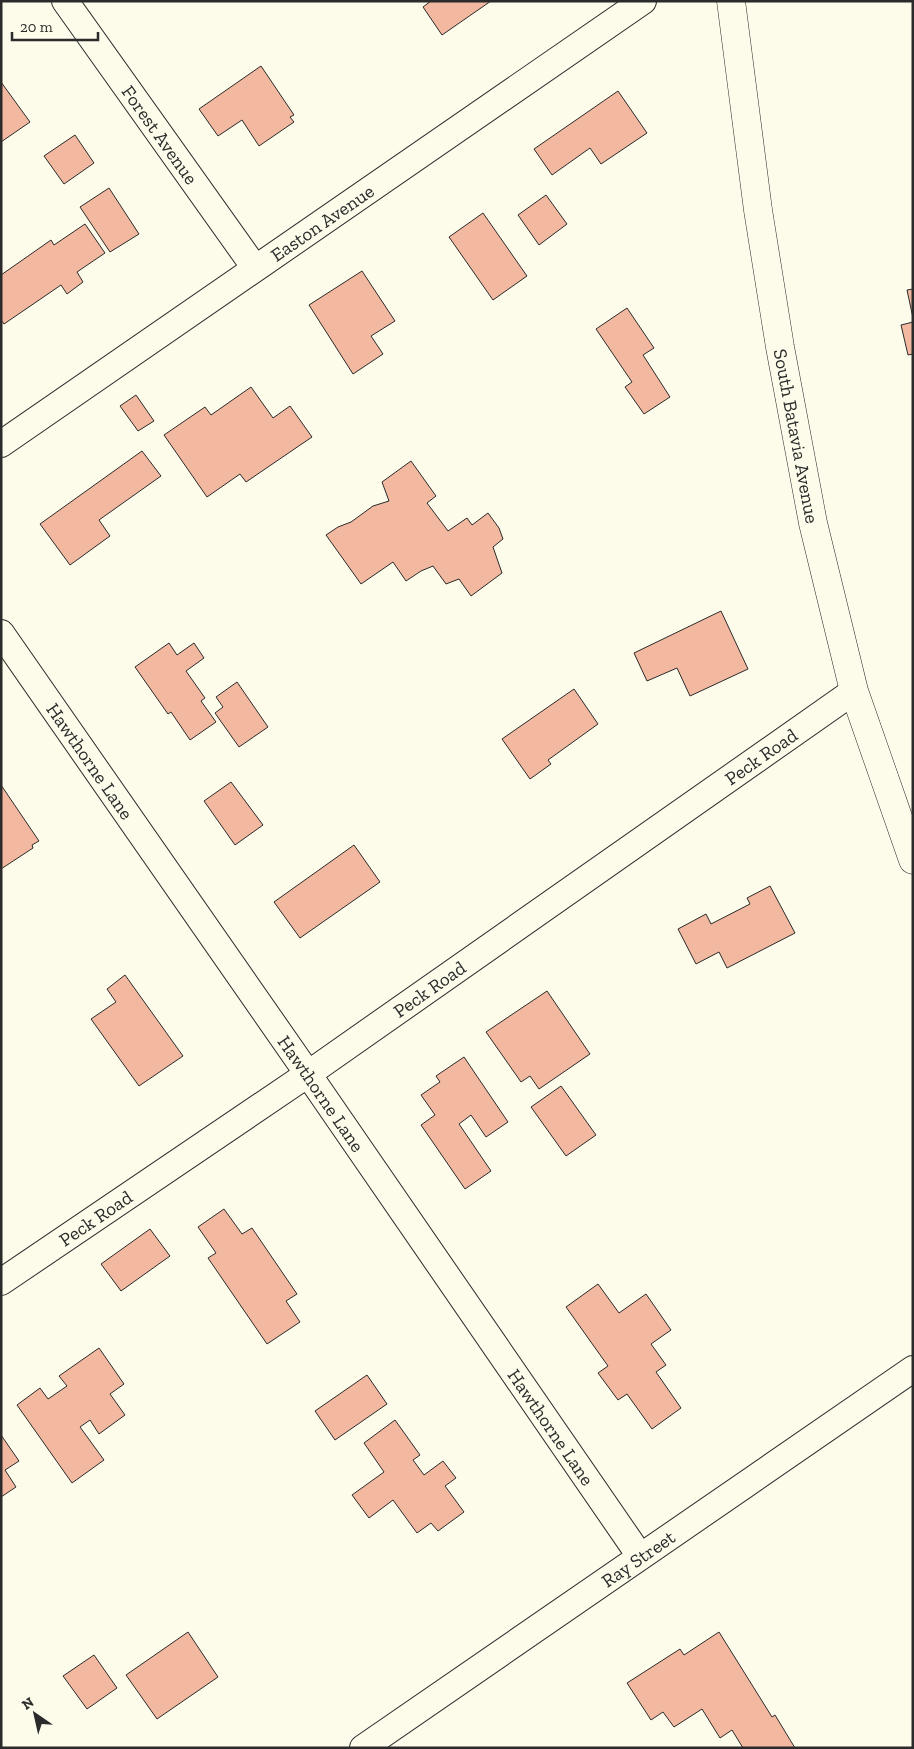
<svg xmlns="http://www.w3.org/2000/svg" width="914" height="1749" font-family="'Zilla Slab',serif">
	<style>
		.building { fill: #f2b8a0; stroke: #2b2b2b }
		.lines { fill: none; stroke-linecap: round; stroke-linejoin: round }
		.minor-casing { stroke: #2b2b2b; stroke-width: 28 }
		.primary-casing { stroke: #2b2b2b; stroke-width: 29 }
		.minor { stroke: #fdfbea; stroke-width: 26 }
		.primary { stroke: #fdfbea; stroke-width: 28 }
		.labels { text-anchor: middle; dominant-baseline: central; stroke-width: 4; stroke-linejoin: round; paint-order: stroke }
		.street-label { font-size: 19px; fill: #2b2b2b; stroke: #fdfbea }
	</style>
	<rect width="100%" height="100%" fill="#fdfbea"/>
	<path class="building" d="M431,1H491L442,35L423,7Z
		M261,66L294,115L290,117L294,122L259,146L242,120L218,136L199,109Z
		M1,82L30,122L1,142Z
		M618,91L647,133L601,164L590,148L552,175L534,149Z
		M75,135L94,163L64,184L44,156Z
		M109,188L139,234L110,252L80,207Z
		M546,195L567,224L539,245L518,215Z
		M483,213L527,276L493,300L449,237Z
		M85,224L105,253L77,272L83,282L67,294L61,285L4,324L1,320V275L51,240L54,245Z
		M362,271L395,321L371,336L383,354L353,374L309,305Z
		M913,289V318L907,290Z
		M627,308L654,348L643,355L670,397L644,414L625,387L632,382L596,329Z
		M913,322V354L908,355L901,325Z
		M251,387L273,418L290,406L312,437L246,482L240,474L207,497L164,435L205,407L211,415Z
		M136,395L154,421L138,431L120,406Z
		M142,451L161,476L99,520L110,536L70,565L40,524Z
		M411,461L436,496L427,503L448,531L467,518L472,525L488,513L499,528L503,539L493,547L502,573L471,596L459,579L446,584L433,566L421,571L406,581L393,562L361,584L326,535L338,527L351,522L373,506L389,501L382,482Z
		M721,611L748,669L690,696L677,668L647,681L634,653Z
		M169,643L177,655L194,643L204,658L186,671L205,698L201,701L216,722L190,740L171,712L168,714L135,667Z
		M237,682L268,727L239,747L215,713L223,707L216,697Z
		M574,689L598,724L548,760L551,764L530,779L502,739Z
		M231,782L263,825L235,845L204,801Z
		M1,785L39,841L32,845L33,848L1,869Z
		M354,845L380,882L300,938L274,902Z
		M770,886L795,933L727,968L719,952L696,964L678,929L706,914L711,924L750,904L747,898Z
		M125,975L183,1056L139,1086L91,1019L116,1002L107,989Z
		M547,991L590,1054L539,1089L530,1076L521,1082L486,1032Z
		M464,1057L508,1122L486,1137L471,1115L459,1124L491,1171L465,1189L421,1125L435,1115L421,1095L440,1082L436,1076Z
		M561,1086L596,1135L566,1156L531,1107Z
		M224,1209L242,1234L252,1228L297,1294L286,1301L300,1322L267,1344L208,1258L216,1253L198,1227Z
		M150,1229L170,1256L121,1291L101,1264Z
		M598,1284L619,1313L646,1294L671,1330L651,1344L666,1365L656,1372L681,1408L652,1429L627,1394L618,1400L598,1373L608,1366L566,1307Z
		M99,1348L124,1384L110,1394L125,1415L99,1434L90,1420L80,1427L104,1460L72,1483L17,1405L40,1388L48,1399L67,1386L59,1376Z
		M367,1375L387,1404L335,1440L315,1411Z
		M395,1420L420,1455L413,1460L424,1475L443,1461L456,1478L445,1486L464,1512L438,1531L431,1523L417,1533L393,1500L369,1518L352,1495L384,1472L364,1443Z
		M1,1435L19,1461L5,1470L16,1487L1,1497Z
		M188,1632L218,1677L157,1719L126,1675Z
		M719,1632L772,1717L775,1715L795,1748H743L732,1730L720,1738L702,1709L674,1727L663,1712L651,1720L627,1683L680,1649L684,1655Z
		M94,1655L117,1688L87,1709L63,1676Z"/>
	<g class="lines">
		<g class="minor-casing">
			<g id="minor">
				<path id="s1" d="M65,1L255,268"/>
				<path id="s2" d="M1,444L643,1"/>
				<path id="s3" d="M1,633L308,1074L640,1556"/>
				<path id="s4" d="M1,1282L308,1074L854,691"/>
				<path id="s5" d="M363,1748L913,1369"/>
			</g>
		</g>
		<g class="primary-casing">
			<g id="primary">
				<path id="s6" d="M731,1L758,210L780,347L813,523L854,691L913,860"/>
			</g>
		</g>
		<use href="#minor" class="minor"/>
		<use href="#primary" class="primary"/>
	</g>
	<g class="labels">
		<g class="street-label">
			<text stroke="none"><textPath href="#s1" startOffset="164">Forest Avenue</textPath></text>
			<text stroke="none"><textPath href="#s2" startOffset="390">Easton Avenue</textPath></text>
			<text stroke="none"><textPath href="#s6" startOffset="440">South Batavia Avenue</textPath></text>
			<text stroke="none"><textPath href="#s4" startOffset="924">Peck Road</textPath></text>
			<text stroke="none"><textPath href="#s3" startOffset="156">Hawthorne Lane</textPath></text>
			<text stroke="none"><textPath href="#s4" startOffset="519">Peck Road</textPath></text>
			<text stroke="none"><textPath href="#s3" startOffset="561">Hawthorne Lane</textPath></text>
			<text stroke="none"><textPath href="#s4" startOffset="114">Peck Road</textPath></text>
			<text stroke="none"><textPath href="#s3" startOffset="966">Hawthorne Lane</textPath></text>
			<text stroke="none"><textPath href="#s5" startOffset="334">Ray Street</textPath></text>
		</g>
	</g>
	<rect width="914" height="1749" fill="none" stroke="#2b2b2b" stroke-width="5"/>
	<g transform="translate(35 1714) rotate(326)" stroke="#fdfbea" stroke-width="4" paint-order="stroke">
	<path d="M0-4L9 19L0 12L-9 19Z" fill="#2b2b2b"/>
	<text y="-8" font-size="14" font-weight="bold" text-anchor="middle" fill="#2b2b2b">N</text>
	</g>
	<path d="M12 32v8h86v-8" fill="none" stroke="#2b2b2b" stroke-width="2.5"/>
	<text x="20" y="32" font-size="15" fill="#2b2b2b" stroke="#fdfbea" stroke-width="4" paint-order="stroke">20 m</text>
</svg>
